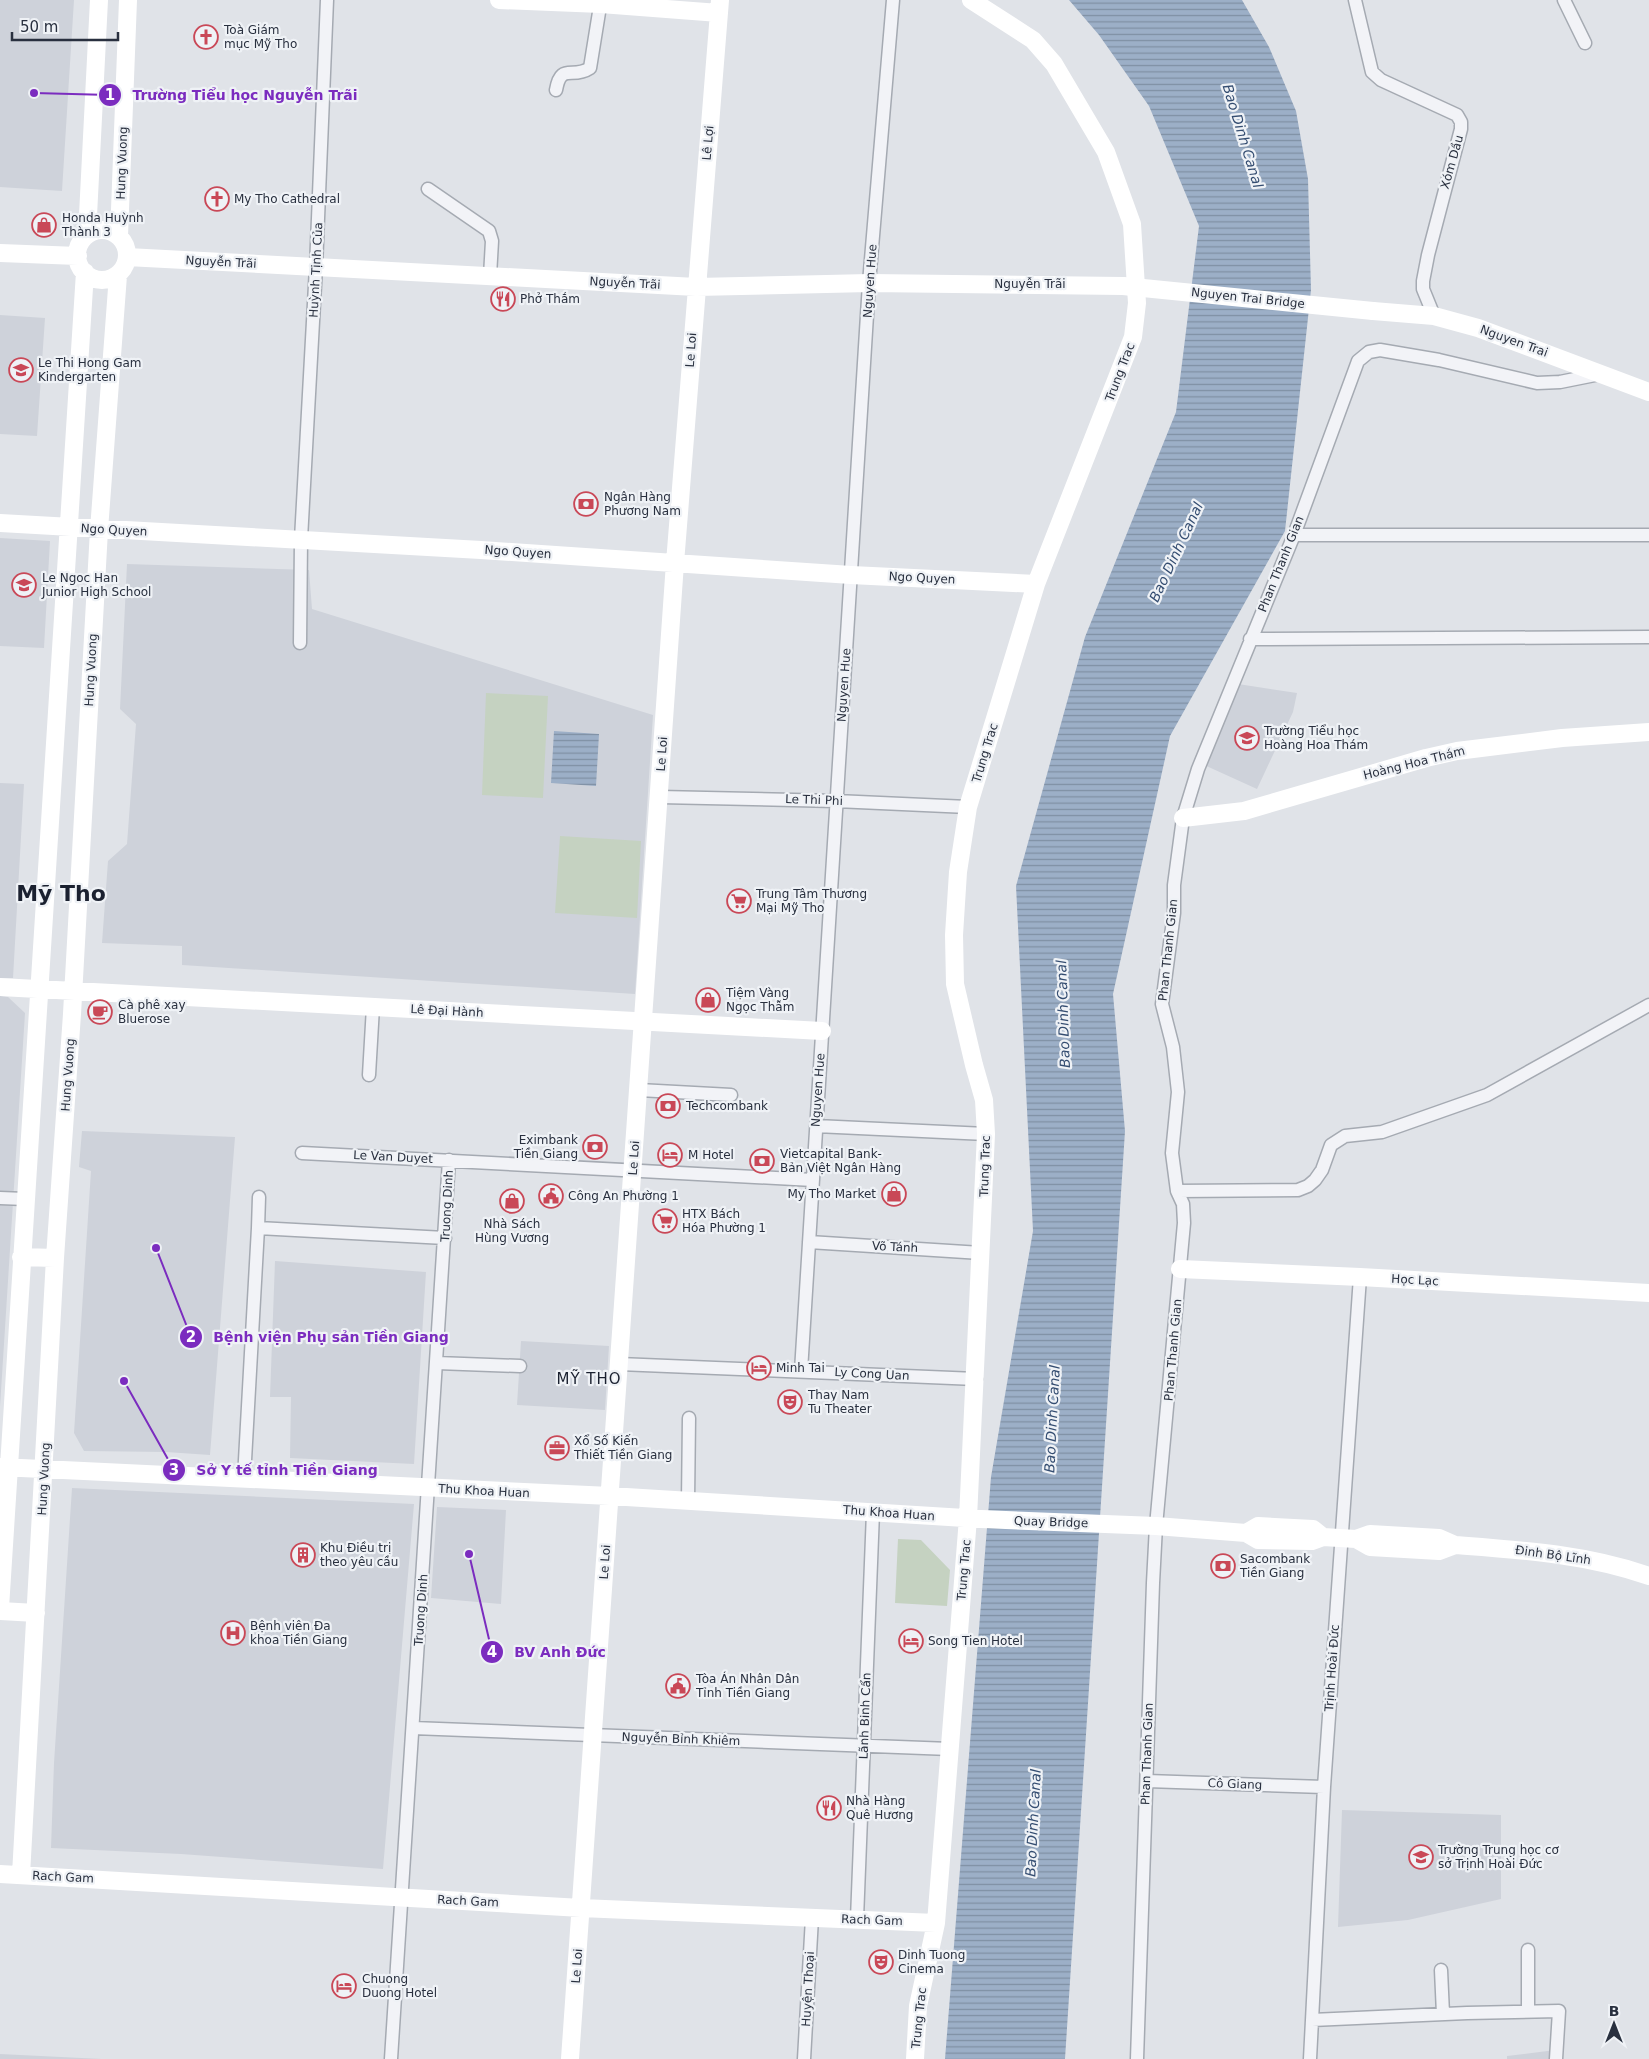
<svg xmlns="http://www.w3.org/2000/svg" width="1649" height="2059" font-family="'DejaVu Sans',sans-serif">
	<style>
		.built { fill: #ced2da }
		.park { fill: #c5d2c1 }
		.water { fill: url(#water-rules) }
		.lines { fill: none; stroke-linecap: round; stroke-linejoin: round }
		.street-casing { stroke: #a5aab2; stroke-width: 15 }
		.street { stroke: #f2f3f7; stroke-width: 12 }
		.secondary { stroke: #fff; stroke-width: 18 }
		.secondary-bridge { stroke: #fff; stroke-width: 18 }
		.labels { text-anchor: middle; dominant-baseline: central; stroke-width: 4.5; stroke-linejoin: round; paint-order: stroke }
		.poi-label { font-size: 12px; fill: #29303f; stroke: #eff2f6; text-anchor: start }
		.street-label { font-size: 12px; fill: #29303f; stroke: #eff2f6 }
		.water-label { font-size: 14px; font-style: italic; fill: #344d71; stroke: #eff2f6 }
		.quarter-label { font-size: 15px; letter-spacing: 1px; fill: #1b2130; stroke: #eff2f6 }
		.town-label { font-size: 22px; font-weight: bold; fill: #1b2130; stroke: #eff2f6 }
		.leader { fill: none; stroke: #7b2cbf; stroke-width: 2 }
		.callout-dot { fill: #7b2cbf; stroke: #eff2f6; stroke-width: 2 }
		.mark-label { font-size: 15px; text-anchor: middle; font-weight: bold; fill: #fff }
		.callout-label { font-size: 14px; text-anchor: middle; font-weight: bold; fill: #7b2cbf; stroke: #eff2f6; stroke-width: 4.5; stroke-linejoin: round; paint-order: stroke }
	</style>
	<defs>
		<pattern id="water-rules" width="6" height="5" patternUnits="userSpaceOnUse" patternTransform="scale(1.25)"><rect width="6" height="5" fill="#9cafc7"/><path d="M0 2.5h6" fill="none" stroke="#7f8fa3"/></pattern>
	</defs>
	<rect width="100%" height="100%" fill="#e0e3e8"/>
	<path class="built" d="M0,0H74L62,191L0,187Z
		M0,315L45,318L37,436L0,434Z
		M0,538L50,541L44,648L0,646Z
		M127,564L309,570L312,609L653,715L635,994L182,965V946L102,943L108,861L127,844L136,724L120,709Z
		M1238,684L1297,693L1293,712L1257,789L1202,764Z
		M0,783L24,784L13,978H0Z
		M0,996L8,997L25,1013L0,1407Z
		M82,1131L235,1137L210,1455L166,1452L84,1451L74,1433L91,1171L79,1167Z
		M275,1261L426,1272L414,1464L290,1458L291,1397H270Z
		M521,1341L609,1346L605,1410L517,1405Z
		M72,1488L414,1504L383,1869L181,1854L51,1848L54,1763Z
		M437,1507L506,1510L501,1604L431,1598Z
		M1342,1810L1501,1815V1899L1408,1920L1338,1927Z
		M1563,2049V2059H1507V2056Z
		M0,2054L102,2059H0Z"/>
	<path class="park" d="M486,693L548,696L543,798L482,795Z
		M560,836L641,841L637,918L555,913Z
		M898,1539L921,1540L950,1570L947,1606L895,1603Z"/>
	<path class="water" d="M1069,0H1242L1269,47L1296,111L1308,179L1311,290L1285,531L1170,736L1113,994L1125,1131L1065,2059H945L991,1477L1033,1231L1016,886L1085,637L1176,412L1199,226L1149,106L1099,35Z
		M554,731L599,734L596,786L551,783Z"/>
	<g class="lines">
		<g class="street-casing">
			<path id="street" d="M1355,0L1372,72L1381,80L1457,115L1461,122V129L1428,255L1423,281V289L1434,316
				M1564,0L1585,43
				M556,90C561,62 572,80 590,68L601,0
				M428,189L489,231L492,241L490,276
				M1294,535H1649
				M1250,639L1649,637
				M300,643L301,539L316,267L327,0
				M660,797L836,801L968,807
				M369,1075L373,1007
				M639,1090L731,1095
				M816,1126L986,1134
				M302,1153L813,1180
				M1177,1191L1298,1190L1308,1186L1315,1180L1322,1170L1331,1145L1345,1136L1382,1132L1487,1095L1649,1005
				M0,1198L25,1199
				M258,1228L259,1197
				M809,1242L981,1253
				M437,1363L520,1366
				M619,1364L976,1379
				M801,1371L869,283L893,0
				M244,1478L258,1228L445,1238
				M688,1501L689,1418
				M413,1728L950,1749
				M1147,1781L1324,1787
				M857,1919L873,1512
				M1441,1970L1443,2014
				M1528,2011V1950
				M1312,2020L1467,2013L1559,2011L1556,2059
				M391,2059L449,1160
				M804,2059L812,1918
				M1137,2059L1153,1583L1156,1526L1184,1223L1183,1204L1177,1191L1172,1153L1178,1092L1173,1047L1162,1004L1174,913V885L1183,818L1198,769L1294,535L1358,361L1369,352L1380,350L1439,360L1537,383L1560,382L1600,374
				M1310,2059L1324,1787L1360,1277"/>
		</g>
		<use href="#street" class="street"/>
		<path class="secondary" d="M499,0L601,4L719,13
			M77 255a25 25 0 1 1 50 0a25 25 0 1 1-50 0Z
			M87,235L99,0
			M119,236L128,0
			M0,253L78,256
			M127,257L696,287L869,283L1123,286
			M1373,311L1434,316L1478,328L1649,392
			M0,523L481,550L851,575L1036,584
			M1183,818L1244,811L1426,758L1457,751L1562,738L1649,732
			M0,987L822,1031
			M21,1257L55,1258
			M1180,1269L1360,1277L1649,1293
			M0,1467L610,1496L981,1519L1156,1526L1246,1533L1258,1540L1312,1541L1323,1537L1356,1539L1370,1534L1439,1538L1455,1545C1521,1550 1586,1554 1649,1576
			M1246,1533L1258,1526L1313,1529L1323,1537
			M1356,1539L1370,1547L1439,1551L1455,1545
			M0,1608L85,272
			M0,1611L36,1613
			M0,1874L581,1908L936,1923
			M21,1875L55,1258L72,1014L99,530L118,275
			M570,2059L675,563L720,0
			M915,2059L918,2006L936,1923L968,1518L986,1134L984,1100L974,1065L955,984L954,935L958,872L968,807L1036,584L1133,337L1137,303L1132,224L1106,152L1054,64L1033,40L971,0"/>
		<path class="secondary-bridge" d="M1123,286L1373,311"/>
	</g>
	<defs>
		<g id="church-ring" transform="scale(1.25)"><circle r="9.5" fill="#eff2f6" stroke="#c94857" stroke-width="1.5"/><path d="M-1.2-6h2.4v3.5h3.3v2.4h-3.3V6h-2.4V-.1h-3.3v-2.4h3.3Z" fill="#c94857"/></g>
		<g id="shop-ring" transform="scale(1.25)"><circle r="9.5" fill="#eff2f6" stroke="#c94857" stroke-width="1.5"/><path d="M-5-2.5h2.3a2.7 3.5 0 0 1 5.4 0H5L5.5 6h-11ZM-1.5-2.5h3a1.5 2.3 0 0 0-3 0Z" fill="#c94857"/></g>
		<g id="restaurant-ring" transform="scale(1.25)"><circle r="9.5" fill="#eff2f6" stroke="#c94857" stroke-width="1.5"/><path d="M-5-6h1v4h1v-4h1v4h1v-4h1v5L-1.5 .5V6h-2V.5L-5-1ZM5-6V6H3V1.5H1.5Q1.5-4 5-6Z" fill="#c94857"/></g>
		<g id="school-ring" transform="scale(1.25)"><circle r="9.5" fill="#eff2f6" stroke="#c94857" stroke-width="1.5"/><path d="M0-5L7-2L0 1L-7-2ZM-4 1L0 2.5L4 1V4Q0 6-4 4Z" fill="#c94857"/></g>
		<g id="bank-ring" transform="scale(1.25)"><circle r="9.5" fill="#eff2f6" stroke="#c94857" stroke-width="1.5"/><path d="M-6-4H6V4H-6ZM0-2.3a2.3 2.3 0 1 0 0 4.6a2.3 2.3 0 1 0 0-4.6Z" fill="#c94857"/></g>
		<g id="supermarket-ring" transform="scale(1.25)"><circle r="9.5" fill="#eff2f6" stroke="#c94857" stroke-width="1.5"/><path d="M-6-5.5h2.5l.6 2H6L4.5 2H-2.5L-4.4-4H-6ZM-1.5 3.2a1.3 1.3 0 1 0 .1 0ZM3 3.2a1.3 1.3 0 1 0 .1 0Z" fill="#c94857"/></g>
		<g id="cafe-ring" transform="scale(1.25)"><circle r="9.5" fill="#eff2f6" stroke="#c94857" stroke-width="1.5"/><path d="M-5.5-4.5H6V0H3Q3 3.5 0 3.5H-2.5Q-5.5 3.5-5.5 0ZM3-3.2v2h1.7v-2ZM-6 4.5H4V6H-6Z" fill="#c94857"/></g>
		<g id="hotel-ring" transform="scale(1.25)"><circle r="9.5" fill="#eff2f6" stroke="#c94857" stroke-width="1.5"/><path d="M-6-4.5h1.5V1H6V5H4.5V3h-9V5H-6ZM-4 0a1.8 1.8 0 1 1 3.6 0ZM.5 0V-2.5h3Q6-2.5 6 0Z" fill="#c94857"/></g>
		<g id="civic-ring" transform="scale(1.25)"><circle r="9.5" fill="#eff2f6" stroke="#c94857" stroke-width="1.5"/><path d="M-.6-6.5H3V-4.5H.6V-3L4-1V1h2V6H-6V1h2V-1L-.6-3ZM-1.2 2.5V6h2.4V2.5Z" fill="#c94857"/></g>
		<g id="theatre-ring" transform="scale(1.25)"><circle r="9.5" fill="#eff2f6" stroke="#c94857" stroke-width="1.5"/><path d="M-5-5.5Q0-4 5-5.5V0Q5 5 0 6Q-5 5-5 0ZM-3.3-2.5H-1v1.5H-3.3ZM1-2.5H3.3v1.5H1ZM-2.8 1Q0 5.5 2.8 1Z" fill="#c94857"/></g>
		<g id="office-ring" transform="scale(1.25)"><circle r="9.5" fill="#eff2f6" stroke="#c94857" stroke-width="1.5"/><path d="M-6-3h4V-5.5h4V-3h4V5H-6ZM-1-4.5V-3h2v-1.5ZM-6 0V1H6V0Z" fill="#c94857"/></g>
		<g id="building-ring" transform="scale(1.25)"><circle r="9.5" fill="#eff2f6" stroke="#c94857" stroke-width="1.5"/><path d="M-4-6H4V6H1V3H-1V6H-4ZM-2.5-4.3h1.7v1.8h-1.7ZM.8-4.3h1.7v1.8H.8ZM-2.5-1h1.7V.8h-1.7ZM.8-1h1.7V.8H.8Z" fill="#c94857"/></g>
		<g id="hospital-ring" transform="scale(1.25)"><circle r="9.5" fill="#eff2f6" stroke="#c94857" stroke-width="1.5"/><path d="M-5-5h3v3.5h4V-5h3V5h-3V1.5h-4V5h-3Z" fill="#c94857"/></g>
	</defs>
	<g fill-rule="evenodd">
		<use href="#church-ring" x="206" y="37"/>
		<use href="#church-ring" x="217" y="199"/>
		<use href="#shop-ring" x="44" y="225"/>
		<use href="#restaurant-ring" x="503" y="299"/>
		<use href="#school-ring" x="21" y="370"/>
		<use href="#bank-ring" x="586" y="504"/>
		<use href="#school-ring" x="24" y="585"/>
		<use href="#school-ring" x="1247" y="738"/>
		<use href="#supermarket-ring" x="739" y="901"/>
		<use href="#shop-ring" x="708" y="1000"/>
		<use href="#cafe-ring" x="100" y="1012"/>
		<use href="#bank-ring" x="668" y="1106"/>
		<use href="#bank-ring" x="595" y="1147"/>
		<use href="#hotel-ring" x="670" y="1155"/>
		<use href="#bank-ring" x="762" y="1161"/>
		<use href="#shop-ring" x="894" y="1194"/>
		<use href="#civic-ring" x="551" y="1196"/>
		<use href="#shop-ring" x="512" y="1201"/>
		<use href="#supermarket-ring" x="665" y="1221"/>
		<use href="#hotel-ring" x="759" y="1368"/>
		<use href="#theatre-ring" x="790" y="1402"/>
		<use href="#office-ring" x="557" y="1448"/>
		<use href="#building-ring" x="303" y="1555"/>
		<use href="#bank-ring" x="1223" y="1566"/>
		<use href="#hospital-ring" x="233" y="1633"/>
		<use href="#hotel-ring" x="911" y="1641"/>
		<use href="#civic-ring" x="678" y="1686"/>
		<use href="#restaurant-ring" x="829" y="1808"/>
		<use href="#school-ring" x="1421" y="1857"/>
		<use href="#theatre-ring" x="881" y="1962"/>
		<use href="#hotel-ring" x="344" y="1986"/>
	</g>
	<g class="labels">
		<g class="poi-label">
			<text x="224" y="30">Toà Giám<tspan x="224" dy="14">mục Mỹ Tho</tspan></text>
			<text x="234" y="199">My Tho Cathedral</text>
			<text x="62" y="218">Honda Huỳnh<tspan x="62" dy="14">Thành 3</tspan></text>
			<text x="520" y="299">Phở Thắm</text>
			<text x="38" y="363">Le Thi Hong Gam<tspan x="38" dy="14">Kindergarten</tspan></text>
			<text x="604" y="497">Ngân Hàng<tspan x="604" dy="14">Phương Nam</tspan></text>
			<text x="42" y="578">Le Ngoc Han<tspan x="42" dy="14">Junior High School</tspan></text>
			<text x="1264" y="731">Trường Tiểu học<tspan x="1264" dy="14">Hoàng Hoa Thám</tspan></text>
			<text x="756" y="894">Trung Tâm Thương<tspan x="756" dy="14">Mại Mỹ Tho</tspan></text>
			<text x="726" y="993">Tiệm Vàng<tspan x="726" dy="14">Ngọc Thẫm</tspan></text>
			<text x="118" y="1005">Cà phê xay<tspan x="118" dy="14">Bluerose</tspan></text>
			<text x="686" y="1106">Techcombank</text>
			<text x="578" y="1140" text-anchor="end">Eximbank<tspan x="578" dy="14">Tiền Giang</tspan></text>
			<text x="780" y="1154">Vietcapital Bank-<tspan x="780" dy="14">Bản Việt Ngân Hàng</tspan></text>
			<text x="688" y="1155">M Hotel</text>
			<text x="876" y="1194" text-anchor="end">My Tho Market</text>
			<text x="568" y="1196">Công An Phường 1</text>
			<text x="682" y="1214">HTX Bách<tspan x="682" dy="14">Hóa Phường 1</tspan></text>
			<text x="512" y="1224" text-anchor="middle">Nhà Sách<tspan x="512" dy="14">Hùng Vương</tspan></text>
			<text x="776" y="1368">Minh Tai</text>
			<text x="808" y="1395">Thay Nam<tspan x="808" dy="14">Tu Theater</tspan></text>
			<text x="574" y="1441">Xổ Số Kiến<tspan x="574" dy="14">Thiết Tiền Giang</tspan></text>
			<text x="320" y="1548">Khu Điều trị<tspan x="320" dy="14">theo yêu cầu</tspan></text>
			<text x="1240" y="1559">Sacombank<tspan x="1240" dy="14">Tiền Giang</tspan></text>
			<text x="250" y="1626">Bệnh viện Đa<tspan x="250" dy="14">khoa Tiền Giang</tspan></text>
			<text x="928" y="1641">Song Tien Hotel</text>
			<text x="696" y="1679">Tòa Án Nhân Dân<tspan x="696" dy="14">Tỉnh Tiền Giang</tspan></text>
			<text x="846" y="1801">Nhà Hàng<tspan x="846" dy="14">Quê Hương</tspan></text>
			<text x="1438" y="1850">Trường Trung học cơ<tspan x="1438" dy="14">sở Trịnh Hoài Đức</tspan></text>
			<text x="898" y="1955">Dinh Tuong<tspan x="898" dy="14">Cinema</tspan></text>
			<text x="362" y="1979">Chuong<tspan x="362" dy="14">Duong Hotel</tspan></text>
		</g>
		<g class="street-label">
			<text transform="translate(708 143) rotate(-85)">Lê Lợi</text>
			<text transform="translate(1452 162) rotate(-74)">Xóm Dầu</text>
			<text transform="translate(122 163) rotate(-88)">Hung Vuong</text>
			<text transform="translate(221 262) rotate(3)">Nguyễn Trãi</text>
			<text transform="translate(316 270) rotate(-87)">Huỳnh Tịnh Của</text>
			<text transform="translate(870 281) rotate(-86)">Nguyen Hue</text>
			<text transform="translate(625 283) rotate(3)">Nguyễn Trãi</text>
			<text x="1030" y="284">Nguyễn Trãi</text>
			<text transform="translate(1248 298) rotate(6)">Nguyen Trai Bridge</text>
			<text transform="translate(1514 341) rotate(20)">Nguyen Trai</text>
			<text transform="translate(691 350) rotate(-86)">Le Loi</text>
			<text transform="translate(1120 372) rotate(-69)">Trung Trac</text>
			<text transform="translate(114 530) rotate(3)">Ngo Quyen</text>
			<text transform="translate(518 552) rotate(4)">Ngo Quyen</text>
			<text transform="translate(1281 564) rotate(-68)">Phan Thanh Gian</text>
			<text transform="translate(922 578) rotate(3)">Ngo Quyen</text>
			<text transform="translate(91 670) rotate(-87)">Hung Vuong</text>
			<text transform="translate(844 685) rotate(-86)">Nguyen Hue</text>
			<text transform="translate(985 753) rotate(-73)">Trung Trac</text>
			<text transform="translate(662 754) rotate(-86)">Le Loi</text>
			<text transform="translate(1414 763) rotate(-14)">Hoàng Hoa Thám</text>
			<text transform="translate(814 800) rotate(2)">Le Thi Phi</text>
			<text transform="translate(1168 950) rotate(-84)">Phan Thanh Gian</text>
			<text transform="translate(447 1011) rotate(3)">Lê Đại Hành</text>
			<text transform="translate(68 1075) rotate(-86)">Hung Vuong</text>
			<text transform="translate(818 1090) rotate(-86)">Nguyen Hue</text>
			<text transform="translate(393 1157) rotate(3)">Le Van Duyet</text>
			<text transform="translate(634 1158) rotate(-86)">Le Loi</text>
			<text transform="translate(985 1166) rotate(-88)">Trung Trac</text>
			<text transform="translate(447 1206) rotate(-87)">Truong Dinh</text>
			<text transform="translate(895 1247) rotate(3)">Võ Tánh</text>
			<text transform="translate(1415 1280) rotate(3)">Học Lạc</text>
			<text transform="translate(1173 1350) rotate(-85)">Phan Thanh Gian</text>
			<text transform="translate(872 1374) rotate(3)">Ly Cong Uan</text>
			<text transform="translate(44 1479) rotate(-87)">Hung Vuong</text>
			<text transform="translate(484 1491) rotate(3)">Thu Khoa Huan</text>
			<text transform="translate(889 1513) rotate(4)">Thu Khoa Huan</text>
			<text transform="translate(1051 1522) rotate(2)">Quay Bridge</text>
			<text transform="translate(1553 1555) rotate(8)">Đinh Bộ Lĩnh</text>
			<text transform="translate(605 1562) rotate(-86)">Le Loi</text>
			<text transform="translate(964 1570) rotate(-85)">Trung Trac</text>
			<text transform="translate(421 1610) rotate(-86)">Truong Dinh</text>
			<text transform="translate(1332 1668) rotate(-86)">Trịnh Hoài Đức</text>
			<text transform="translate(865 1716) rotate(-88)">Lãnh Binh Cẩn</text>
			<text transform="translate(681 1739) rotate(2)">Nguyễn Bỉnh Khiêm</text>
			<text transform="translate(1147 1754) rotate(-88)">Phan Thanh Gian</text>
			<text transform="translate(1235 1784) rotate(2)">Cô Giang</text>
			<text transform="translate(63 1877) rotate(3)">Rach Gam</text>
			<text transform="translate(468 1901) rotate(3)">Rach Gam</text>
			<text transform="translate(872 1920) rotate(2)">Rach Gam</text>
			<text transform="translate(577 1966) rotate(-86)">Le Loi</text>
			<text transform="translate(808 1989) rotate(-87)">Huyện Thoại</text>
			<text transform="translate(919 2018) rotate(-84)">Trung Trac</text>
		</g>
		<g class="water-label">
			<text transform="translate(1243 136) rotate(73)">Bao Dinh Canal</text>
			<text transform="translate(1176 552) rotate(-65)">Bao Dinh Canal</text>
			<text transform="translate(1063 1014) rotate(-92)">Bao Dinh Canal</text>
			<text transform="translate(1052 1419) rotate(-87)">Bao Dinh Canal</text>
			<text transform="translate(1033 1823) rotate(-87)">Bao Dinh Canal</text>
		</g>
		<g class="quarter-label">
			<text x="589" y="1379">MỸ THO</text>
		</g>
		<g class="town-label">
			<text x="61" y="893">Mỹ Tho</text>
		</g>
	</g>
	<path class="leader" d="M34 93L110 95M156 1248L191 1337M124 1381L174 1470M469 1554L492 1652"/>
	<g class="callout-dot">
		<circle cx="34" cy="93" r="5"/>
		<circle cx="156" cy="1248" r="5"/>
		<circle cx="124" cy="1381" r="5"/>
		<circle cx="469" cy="1554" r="5"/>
		<circle cx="110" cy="95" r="12"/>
		<circle cx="191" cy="1337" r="12"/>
		<circle cx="174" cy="1470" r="12"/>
		<circle cx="492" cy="1652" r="12"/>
	</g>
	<g class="mark-label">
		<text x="110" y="100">1</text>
		<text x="191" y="1342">2</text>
		<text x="174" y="1475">3</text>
		<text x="492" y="1657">4</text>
	</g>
	<g class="callout-label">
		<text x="245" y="100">Trường Tiểu học Nguyễn Trãi</text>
		<text x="331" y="1342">Bệnh viện Phụ sản Tiền Giang</text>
		<text x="287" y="1475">Sở Y tế tỉnh Tiền Giang</text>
		<text x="560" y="1657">BV Anh Đức</text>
	</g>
	<g transform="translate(1614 2024)" stroke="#eff2f6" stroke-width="4" paint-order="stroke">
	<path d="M0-4L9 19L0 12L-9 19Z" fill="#29303f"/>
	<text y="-8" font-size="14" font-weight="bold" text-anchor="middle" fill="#29303f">B</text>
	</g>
	<path d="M12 32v8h106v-8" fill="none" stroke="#29303f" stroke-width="2.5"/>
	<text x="20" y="32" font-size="15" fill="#29303f" stroke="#eff2f6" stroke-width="4" paint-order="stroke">50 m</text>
</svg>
